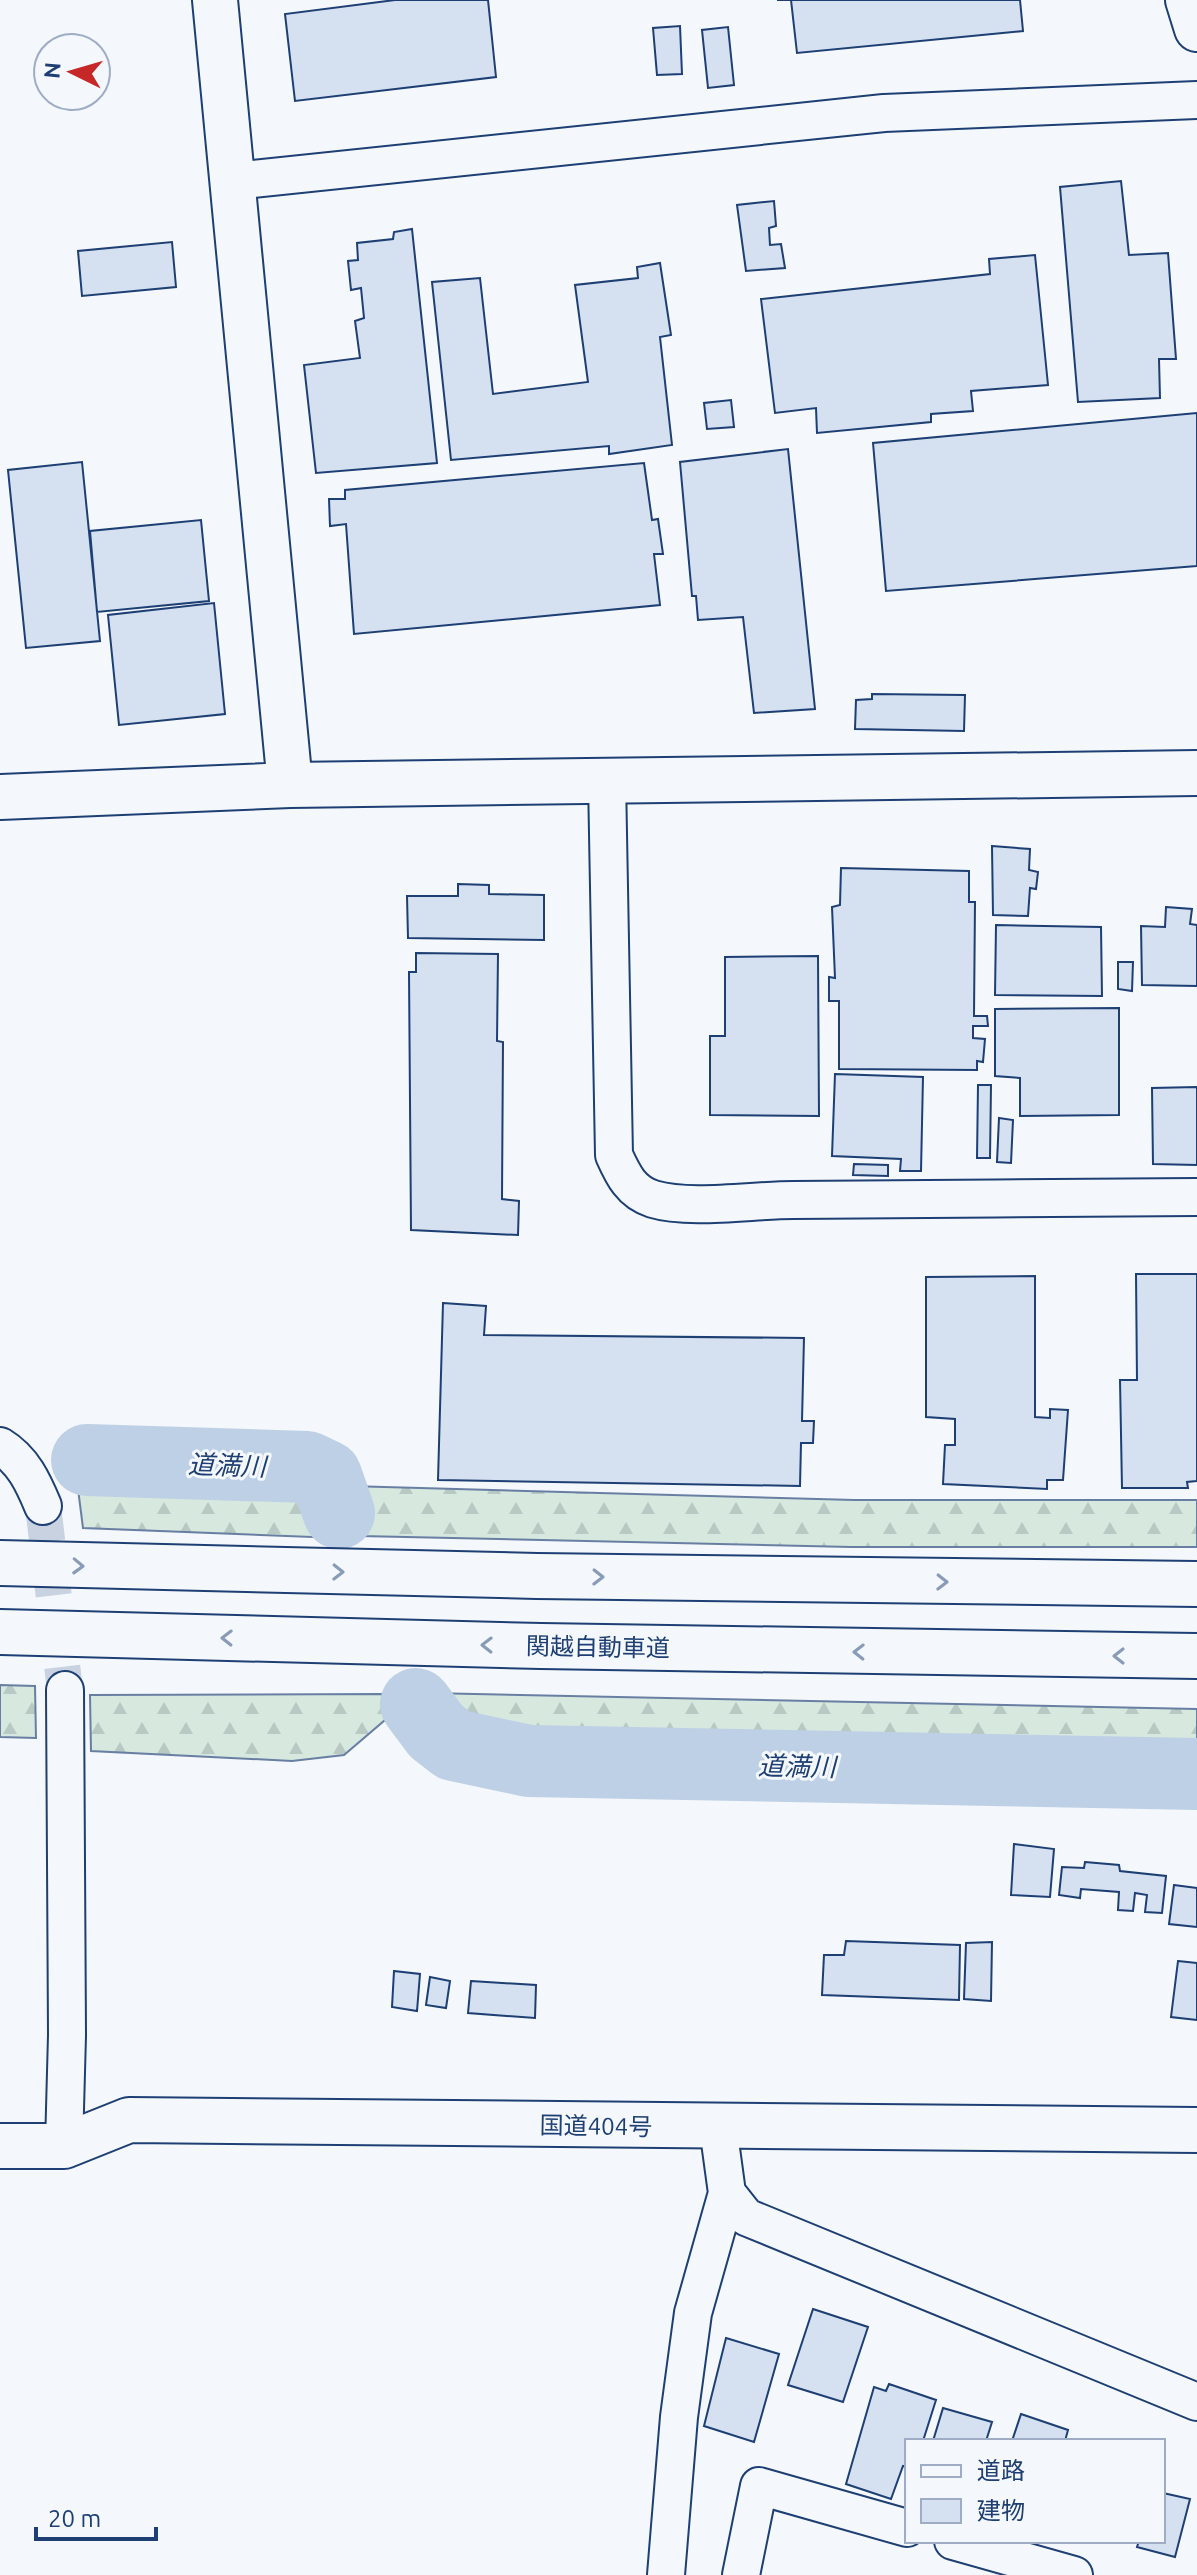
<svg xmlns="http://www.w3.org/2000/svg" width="1197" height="2575" font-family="Ubuntu,'Noto Sans JP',sans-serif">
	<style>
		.forest { fill: url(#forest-firs); stroke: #687fa3; stroke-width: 2 }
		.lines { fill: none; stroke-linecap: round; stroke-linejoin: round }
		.river { stroke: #bed0e5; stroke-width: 72 }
		.building { fill: #d5e0f0; stroke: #1d3f73; stroke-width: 2 }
		.minor-tunnel { stroke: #c9d2e0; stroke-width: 36; stroke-dasharray: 36 18; stroke-linecap: butt }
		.minor-casing { stroke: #1d3f73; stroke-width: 40 }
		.tertiary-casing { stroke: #1d3f73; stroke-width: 48 }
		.trunk-casing { stroke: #1d3f73; stroke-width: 48 }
		.motorway-casing { stroke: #1d3f73; stroke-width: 48 }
		.minor { stroke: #f4f7fb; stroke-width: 36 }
		.tertiary { stroke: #f4f7fb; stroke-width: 44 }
		.trunk { stroke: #f4f7fb; stroke-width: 44 }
		.motorway { stroke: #f4f7fb; stroke-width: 44 }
		.oneway { stroke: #889bb7 }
		.labels { text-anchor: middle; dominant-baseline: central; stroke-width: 6; stroke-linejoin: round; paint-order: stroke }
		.street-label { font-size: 24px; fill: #1d3f73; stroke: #f4f7fb }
		.water-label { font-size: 26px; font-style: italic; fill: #1d3f73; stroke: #f4f7fb }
	</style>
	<defs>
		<pattern id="forest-firs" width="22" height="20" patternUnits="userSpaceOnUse" patternTransform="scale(2)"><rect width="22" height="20" fill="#d7e8df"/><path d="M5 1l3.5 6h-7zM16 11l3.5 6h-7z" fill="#b8c8c3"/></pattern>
	</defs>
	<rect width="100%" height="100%" fill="#f4f7fb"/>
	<path class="forest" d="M77,1481L318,1490L338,1538L83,1528Z
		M348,1486L854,1500H1197V1547H851L360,1536L358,1509Z
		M0,1685L35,1686L36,1738L0,1737Z
		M428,1693L1197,1709V1768L528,1754L455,1735L439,1721Z
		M382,1694L385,1720L344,1755L292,1761L91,1751L90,1695Z"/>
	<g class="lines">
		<path class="river" d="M87,1460L307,1467L326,1476L339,1513
			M416,1704L436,1731L454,1745L529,1761L1197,1774"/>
	</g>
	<path class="building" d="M395,0H488L496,77L295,101L285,14Z
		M777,0H1020L1023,31L797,53L791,0Z
		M680,26L682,74L657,75L653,28Z
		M728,27L734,85L708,88L702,30Z
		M1121,181L1129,255L1168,253L1176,359H1159L1160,398L1078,402L1060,187Z
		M774,201L776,226L769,228L770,245L781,244L785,268L746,271L737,205Z
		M412,229L437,463L316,473L304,365L360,358L355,321L364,318L361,288L351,290L348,261L358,260L357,243L393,239L394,232Z
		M172,242L176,287L82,296L78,251Z
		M1035,255L1048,385L971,391L973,411L931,414V422L817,433L816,408L775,413L761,299L990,274L989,259Z
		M660,263L671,335L660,337L672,445L609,454V446L451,460L432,282L480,278L493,394L588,382L575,285L638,278L637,267Z
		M731,400L734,427L707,429L704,403Z
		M1197,413V566L886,591L873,443Z
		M788,449L815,709L754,713L743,617L698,620L696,596H692L680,462Z
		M82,462L100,641L26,648L8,470Z
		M644,463L652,520L658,519L663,554H654L660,605L354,634L346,524L330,526L329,499H345V490Z
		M201,520L209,601L97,612L90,531Z
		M214,603L225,714L119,725L108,615Z
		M872,694L965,695L964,731L855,729L856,700L872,699Z
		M992,846L1030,849L1029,870L1038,872L1036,889L1030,888L1028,916L993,915Z
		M841,868L969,871V902H975L974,1016H987L988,1026H973V1038L985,1039L983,1062L977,1061V1070L839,1069V1001H829V977L835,978L832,907L840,905Z
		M458,884L489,885V894L544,895V940L408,938L407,896H458Z
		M1166,907L1192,909L1190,924L1197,925V986L1142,985L1141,926L1165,927Z
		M996,925L1101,927L1102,996L995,995Z
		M416,953L498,954L497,1041L503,1042L502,1199L519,1201L518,1235L411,1230L409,972H416Z
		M818,956L819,1116L710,1115V1036H725V957Z
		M1118,962H1133L1132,991L1118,989Z
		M1119,1008V1115L1020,1116V1078L995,1076V1009Z
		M835,1074L923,1077L921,1171H900L901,1159L832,1156Z
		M978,1085H991L990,1158H977Z
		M1197,1087V1165L1153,1164L1152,1088Z
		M999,1118L1013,1120L1011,1163L997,1162Z
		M854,1164L888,1165V1176L853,1175Z
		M1136,1274H1197V1481L1187,1482L1188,1488H1122L1120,1380H1137Z
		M1035,1276V1417L1050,1418V1409L1068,1410L1063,1480H1047V1489L943,1484L945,1445H955V1419L926,1417V1277Z
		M443,1303L486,1306L484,1335L804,1338L802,1421H814L813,1443H801L800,1486L438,1480Z
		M1014,1844L1054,1849L1050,1897L1011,1895Z
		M1085,1862L1119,1865L1120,1871L1166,1876L1162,1913L1145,1912L1147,1895L1135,1893L1133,1911L1118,1910L1119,1892L1081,1889L1080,1898L1059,1895L1062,1867L1084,1868Z
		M1174,1885L1197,1888V1927L1169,1924Z
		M846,1941L960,1945L959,2000L822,1995L824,1955H844Z
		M992,1942L991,2001L964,1999L966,1943Z
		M1178,1961L1197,1963V2020L1171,2017Z
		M394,1971L420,1974L417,2011L392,2007Z
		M430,1977L450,1981L446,2008L426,2005Z
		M471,1981L536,1985L535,2018L468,2013Z
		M813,2309L868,2327L843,2402L788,2385Z
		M726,2338L779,2354L754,2442L704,2426Z
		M889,2384L936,2400L923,2441H907V2467L903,2466L891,2499L846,2484L874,2387L886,2391Z
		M943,2408L992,2422L986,2441H933Z
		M1021,2414L1068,2430L1065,2441H1012Z
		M1163,2493L1190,2499L1175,2557L1137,2547L1139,2541H1163Z"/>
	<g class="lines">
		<path class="minor-tunnel" d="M43,1506L65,1690"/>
		<g class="minor-casing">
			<path id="minor" d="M234,181L884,113L1197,100
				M607,780L614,1155C623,1175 631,1192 653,1199C689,1210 753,1200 793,1200C928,1199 1062,1198 1197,1197
				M0,1446C23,1460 33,1482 43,1506
				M718,2127L727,2193L746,2217L1197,2402
				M64,2146L67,2035L65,1690
				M953,2541L1074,2575
				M666,2575L679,2417L693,2313L727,2193
				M741,2575L759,2486L907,2528"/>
		</g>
		<g class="tertiary-casing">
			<path id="tertiary" d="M215,0L290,785
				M1188,0L1197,29
				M0,797L290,785L1197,773"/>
		</g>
		<g class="trunk-casing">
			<path id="trunk" d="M0,2146H64L129,2120L1197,2130"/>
		</g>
		<g class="motorway-casing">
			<path id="motorway" d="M0,1563L537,1576L1197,1584
				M0,1632L541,1646L1197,1656"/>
		</g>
		<use href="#minor" class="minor"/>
		<use href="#tertiary" class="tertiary"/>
		<use href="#trunk" class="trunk"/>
		<use href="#motorway" class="motorway"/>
	</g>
	<defs><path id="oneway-chevron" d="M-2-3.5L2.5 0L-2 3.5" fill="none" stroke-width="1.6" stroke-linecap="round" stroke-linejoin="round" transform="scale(2)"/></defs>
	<g class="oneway">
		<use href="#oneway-chevron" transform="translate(78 1566) rotate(2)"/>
		<use href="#oneway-chevron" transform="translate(338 1572) rotate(1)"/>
		<use href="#oneway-chevron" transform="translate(598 1577) rotate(1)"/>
		<use href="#oneway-chevron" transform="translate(942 1582) rotate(1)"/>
		<use href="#oneway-chevron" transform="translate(227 1638) rotate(-179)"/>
		<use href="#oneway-chevron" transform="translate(487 1645) rotate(-179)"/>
		<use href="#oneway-chevron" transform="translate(859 1652) rotate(-179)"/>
		<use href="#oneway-chevron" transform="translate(1119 1656) rotate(-180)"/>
	</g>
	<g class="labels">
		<g class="street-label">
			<text transform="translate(598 1647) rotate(1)">関越自動車道</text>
			<text transform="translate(596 2126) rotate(1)">国道404号</text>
		</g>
		<g class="water-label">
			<text transform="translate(227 1465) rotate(2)">道満川</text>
			<text transform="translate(797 1766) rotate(1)">道満川</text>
		</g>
	</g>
	<rect x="905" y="2439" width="260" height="104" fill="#f4f7fb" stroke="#9eadc5" stroke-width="2"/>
	<rect x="921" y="2465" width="40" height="12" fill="#f4f7fb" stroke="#9eadc5" stroke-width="2"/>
	<text x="977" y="2479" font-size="24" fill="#1d3f73">道路</text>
	<rect x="921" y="2499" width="40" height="24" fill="#d5e0f0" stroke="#9eadc5" stroke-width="2"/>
	<text x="977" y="2519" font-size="24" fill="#1d3f73">建物</text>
	<g transform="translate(72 72) rotate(275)"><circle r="38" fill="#f4f7fb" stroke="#9eadc5" stroke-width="2"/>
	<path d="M0-6L14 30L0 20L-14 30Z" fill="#c62828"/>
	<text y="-12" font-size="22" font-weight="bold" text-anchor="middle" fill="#1d3f73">N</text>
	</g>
	<path d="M36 2527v12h120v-12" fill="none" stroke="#1d3f73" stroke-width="4"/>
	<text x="48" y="2527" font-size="24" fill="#1d3f73" stroke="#f4f7fb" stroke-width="6" paint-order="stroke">20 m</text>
</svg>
